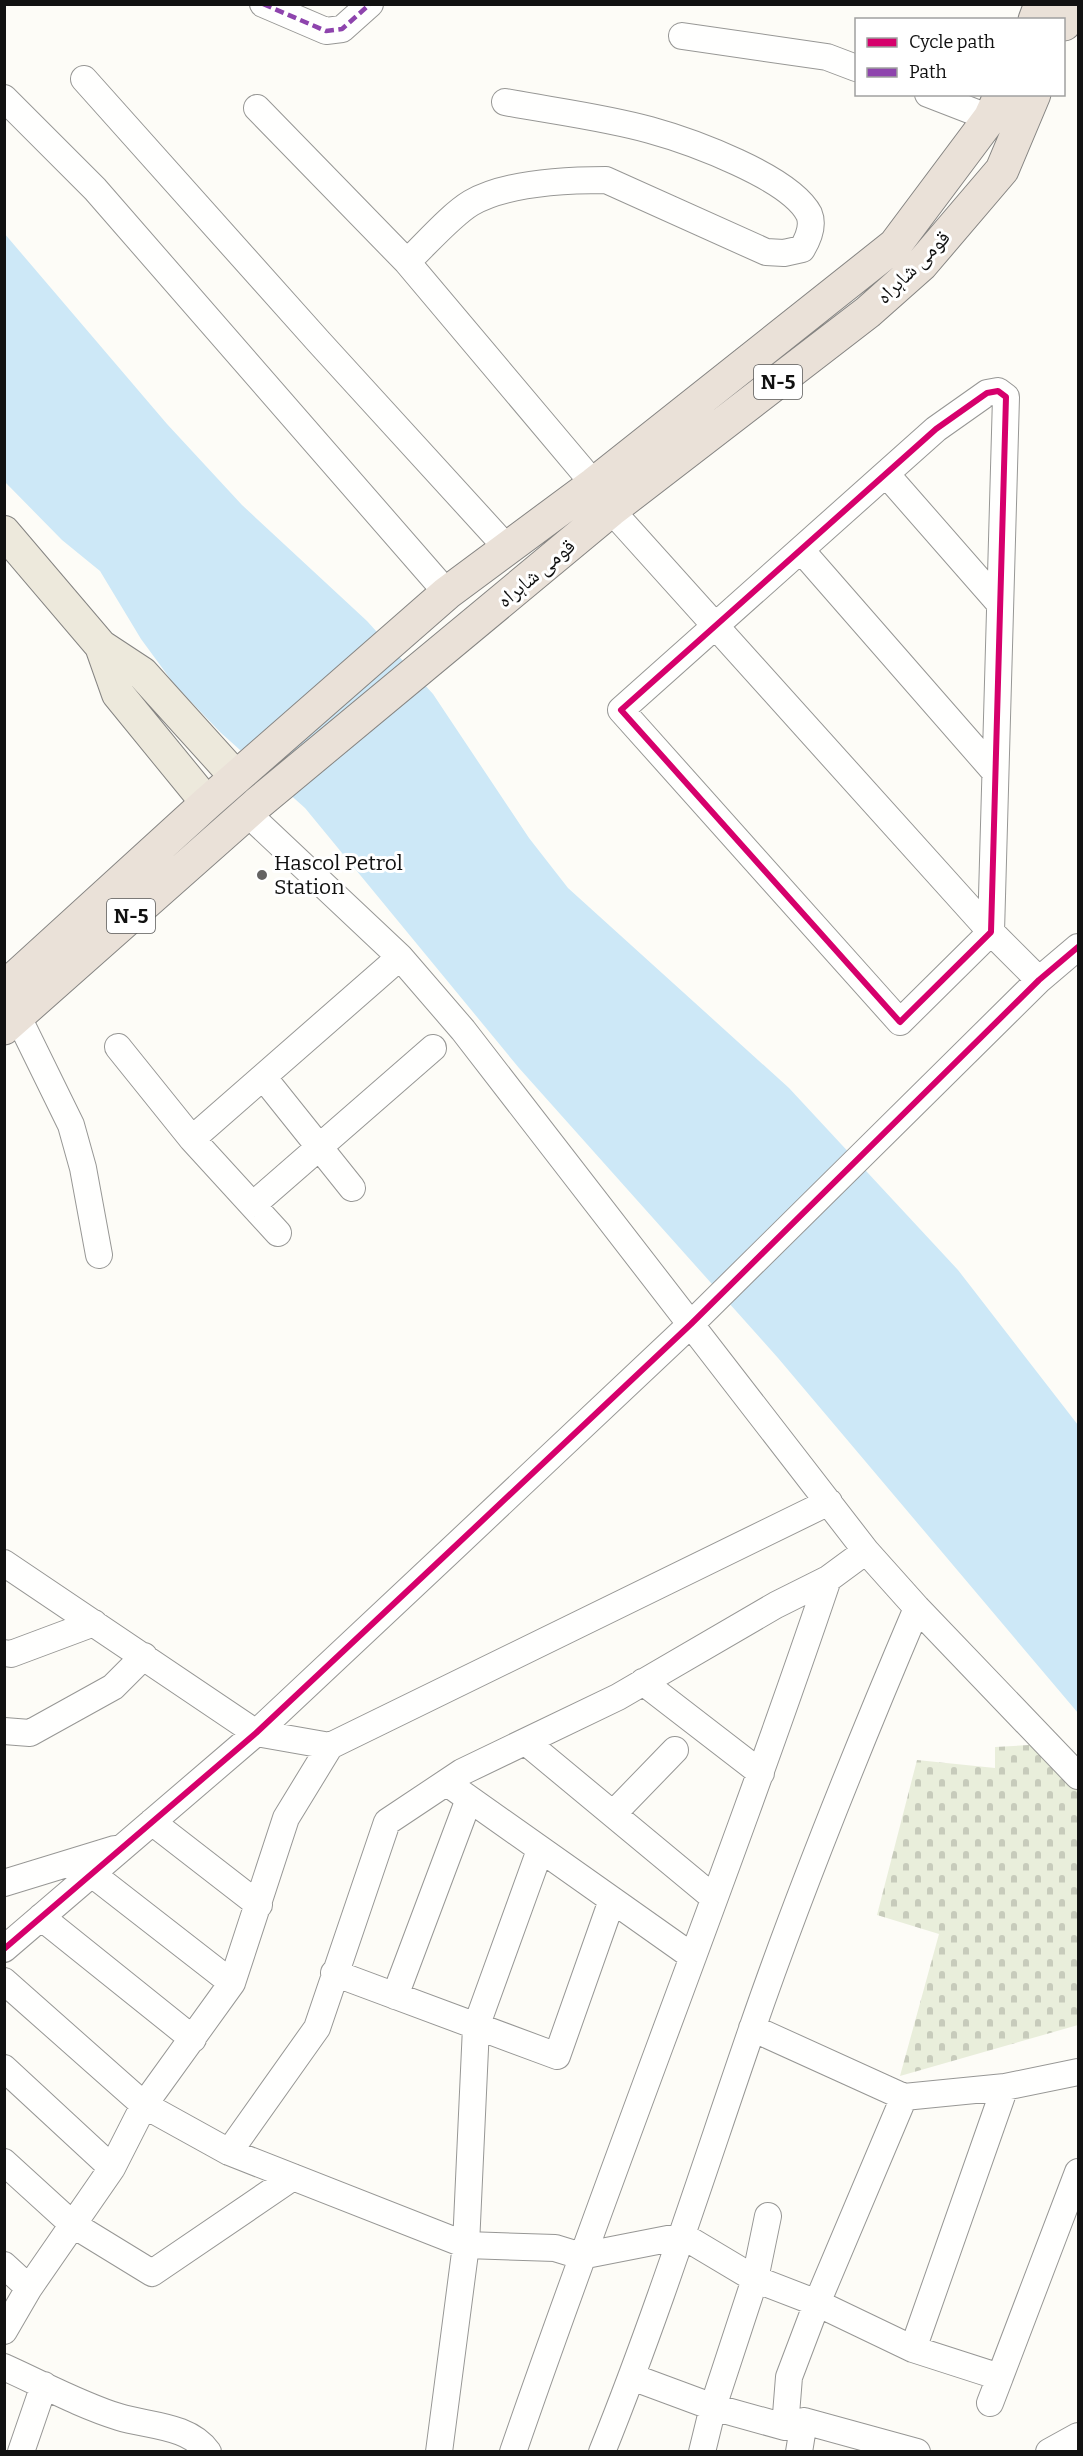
<svg xmlns="http://www.w3.org/2000/svg" width="1083" height="2456" font-family="Bitter,'Noto Naskh Arabic',serif">
	<style>
		.cemetery { fill: url(#cemetery-stones) }
		.water { fill: #cde8f7 }
		.lines { fill: none; stroke-linecap: round; stroke-linejoin: round }
		.minor-casing { stroke: #979795; stroke-width: 28 }
		.major-casing { stroke: #858482; stroke-width: 34 }
		.highway-casing { stroke: #858482; stroke-width: 35 }
		.minor { stroke: #fffffe; stroke-width: 26 }
		.major { stroke: #ede9dc; stroke-width: 32 }
		.highway { stroke: #eae1d8; stroke-width: 33 }
		.quiet { stroke: #8e44ad; stroke-width: 4.5; stroke-dasharray: 9 4.5; stroke-linecap: butt }
		.cycleway-casing { stroke: #fff; stroke-width: 10 }
		.cycleway { stroke: #d6006c; stroke-width: 6 }
		.poi-dot { fill: #646362; stroke: #fff; stroke-width: 2 }
		.labels { text-anchor: middle; dominant-baseline: central; stroke-width: 6; stroke-linejoin: round; paint-order: stroke }
		.shield { fill: #fff; stroke: #585858; stroke-width: 1.5 }
		.shield-label { font-size: 20px; font-weight: bold; fill: #111 }
		.street-label { font-size: 21px; fill: #111; stroke: #fff }
		.poi-label { font-size: 21px; fill: #111; stroke: #fff; text-anchor: start }
	</style>
	<defs>
		<pattern id="cemetery-stones" width="16" height="16" patternUnits="userSpaceOnUse" patternTransform="scale(1.5)"><rect width="16" height="16" fill="#e9eedb"/><path d="M2 7V4a2 2 0 0 1 4 0v3zM10 15v-3a2 2 0 0 1 4 0v3z" fill="#c7cbbb"/></pattern>
	</defs>
	<rect width="100%" height="100%" fill="#fdfcf7"/>
	<path class="cemetery" d="M1046,1744L1078,1784V2025L900,2076L939,1934L877,1915L917,1760L995,1768V1747Z"/>
	<path class="water" d="M4,233L167,424L242,505L367,621L433,694L529,838L568,888L789,1088L958,1270L1078,1425V1713L778,1358L519,1068L305,808L221,733L174,684L141,639L100,571L62,540L5,482Z"/>
	<g class="lines">
		<g class="minor-casing">
			<path id="minor" d="M263,4L326,31L342,29L370,4
				M682,36L827,57L856,68
				M84,79L319,342L508,549
				M928,94L990,118
				M4,98L95,189L447,593
				M257,108L407,262L594,484
				M407,262C425,245 451,215 471,203C505,183 567,180 606,180L766,252L784,253L802,249C808,239 814,226 809,214C790,177 690,141 650,130C603,117 553,111 505,102
				M998,391L1006,397L991,932L900,1022L621,710L936,429L987,393Z
				M887,475L1000,604
				M611,510L991,932L1039,980
				M801,550L995,772
				M247,813L400,957L463,1030L866,1551L917,1608L1078,1776
				M18,1017L71,1125L83,1168L99,1255
				M118,1047L192,1139L278,1233
				M264,1078L352,1188
				M192,1139L400,957
				M254,1204L433,1048
				M4,1563L256,1733L330,1746
				M4,1653L11,1654L94,1623
				M643,1682L761,1773
				M4,1731L30,1733L113,1687L144,1656
				M526,1742L714,1898
				M447,1783L693,1957
				M613,1814L675,1750
				M152,1822L259,1905
				M92,1874L232,1983
				M4,1883L115,1849
				M41,1917L193,2039
				M4,1949L256,1733L450,1551L691,1324L1039,980L1078,947
				M334,1973L557,2056L612,1900
				M4,1981L144,2105L229,2152L466,2245L555,2248L581,2256L683,2236L755,2279L817,2303L913,2349L1000,2377L990,2403
				M395,1996L469,1799
				M752,2028L904,2097L1005,2087L1078,2072
				M4,2068L112,2168
				M229,2152L317,2028L387,1822L462,1772L618,1697L776,1605L828,1579L866,1551
				M4,2162L72,2224L152,2273L293,2177
				M4,2265L29,2288
				M4,2331L29,2288L112,2168L144,2105L232,1983L286,1818L330,1746L829,1502
				M913,2349L1005,2087
				M4,2367C42,2384 80,2405 119,2417C148,2426 189,2425 208,2452
				M632,2377L713,2407L785,2427L804,2421L917,2452
				M1000,2377L1078,2172
				M785,2427L789,2377L817,2303L904,2097
				M21,2452L44,2385
				M439,2452L466,2245L476,2027L540,1850
				M513,2452C614,2159 729,1872 828,1579
				M602,2452C658,2313 703,2171 752,2029C801,1887 858,1747 917,1608
				M702,2452L713,2407L755,2279L768,2216
				M799,2452L804,2421
				M1049,2452L1078,2436"/>
		</g>
		<g class="major-casing">
			<path id="major" d="M4,532L101,646L142,673L236,777
				M101,646L118,694L207,803"/>
		</g>
		<g class="highway-casing">
			<path id="highway" d="M1035,20L1041,4
				M1064,24L1072,4
				M4,988L207,803L447,593L594,484L895,245L990,118L1001,94
				M4,1028L257,804L611,510L868,312L921,265L1002,170L1034,94"/>
		</g>
		<use href="#minor" class="minor"/>
		<use href="#major" class="major"/>
		<use href="#highway" class="highway"/>
		<path class="quiet" d="M263,4L326,31L342,29L370,4"/>
		<g class="cycleway-casing">
			<path id="cycleway" d="M998,391L1006,397L991,932L900,1022L621,710L936,429L987,393Z
				M4,1949L256,1733L450,1551L691,1324L1039,980L1078,947"/>
		</g>
		<use href="#cycleway" class="cycleway"/>
	</g>
	<circle class="poi-dot" cx="262" cy="875" r="6"/>
	<g class="labels">
		<g class="shield">
			<rect x="754" y="365" width="48" height="34" rx="4.5"/>
			<rect x="107" y="899" width="48" height="34" rx="4.5"/>
		</g>
		<g class="shield-label">
			<text x="778" y="382">N-5</text>
			<text x="131" y="916">N-5</text>
		</g>
		<g class="street-label">
			<text transform="translate(913 267) rotate(-45)">قومی شاہراہ</text>
			<text transform="translate(536 573) rotate(-40)">قومی شاہراہ</text>
		</g>
		<g class="poi-label">
			<text x="274" y="863">Hascol Petrol<tspan x="274" dy="24">Station</tspan></text>
		</g>
	</g>
	<rect width="1083" height="2456" fill="none" stroke="#111111" stroke-width="12"/>
	<rect x="855" y="18" width="210" height="78" fill="#ffffff" stroke="#a0a0a0" stroke-width="1.5"/>
	<rect x="867" y="38" width="30" height="9" fill="#d6006c" stroke="#a0a0a0" stroke-width="1.5"/>
	<text x="909" y="48" font-size="18" fill="#111111">Cycle path</text>
	<rect x="867" y="68" width="30" height="9" fill="#8e44ad" stroke="#a0a0a0" stroke-width="1.5"/>
	<text x="909" y="78" font-size="18" fill="#111111">Path</text>
</svg>
